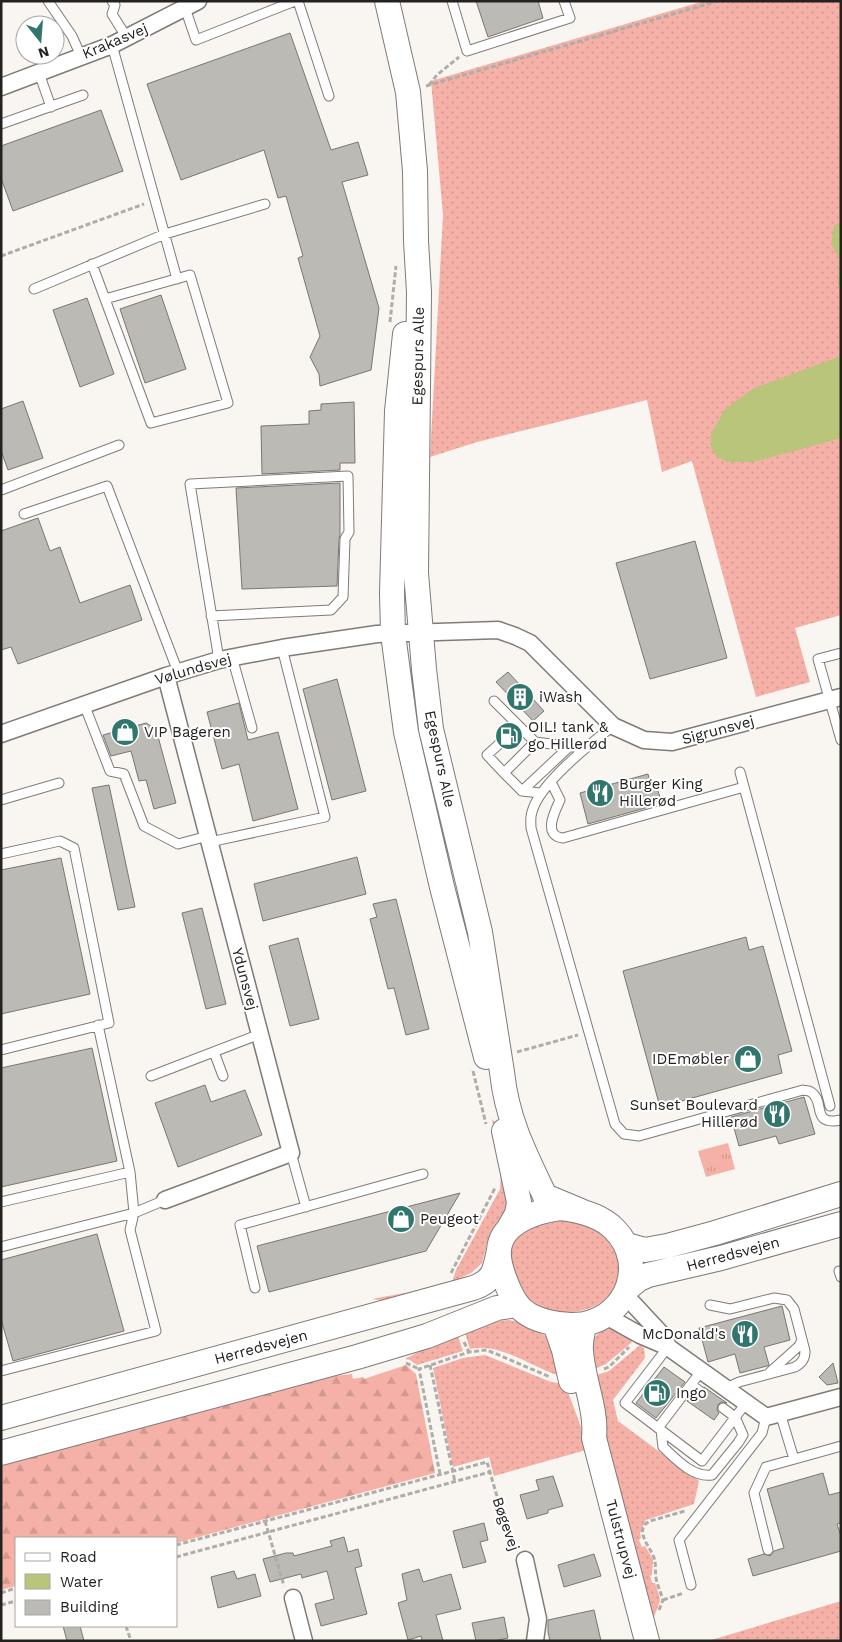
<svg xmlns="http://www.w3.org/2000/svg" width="842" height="1642" font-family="'Work Sans',sans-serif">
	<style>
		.grass { fill: url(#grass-dots) }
		.forest { fill: url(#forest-firs) }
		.park { fill: url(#park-tufts) }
		.water { fill: #b9c57a }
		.building { fill: #bbbab4; stroke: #787772 }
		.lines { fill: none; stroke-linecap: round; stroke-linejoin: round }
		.lane-casing { stroke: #7f7b77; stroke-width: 11 }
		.street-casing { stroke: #7f7b77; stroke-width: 19 }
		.secondary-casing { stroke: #7f7b77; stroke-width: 26 }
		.path { stroke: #b0ada9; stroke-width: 3; stroke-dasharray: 5 2.5; stroke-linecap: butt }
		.lane { stroke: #fff; stroke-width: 9 }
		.street { stroke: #fff; stroke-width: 16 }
		.secondary { stroke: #fff; stroke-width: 24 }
		.labels { text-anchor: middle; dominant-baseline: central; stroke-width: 4; stroke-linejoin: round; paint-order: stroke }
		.street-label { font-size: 15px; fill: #232220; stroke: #fff }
		.poi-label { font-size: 15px; fill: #232220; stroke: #fff; text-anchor: start }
	</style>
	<defs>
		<pattern id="grass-dots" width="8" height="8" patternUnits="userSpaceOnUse" patternTransform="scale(1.25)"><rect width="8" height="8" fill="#f5b1a7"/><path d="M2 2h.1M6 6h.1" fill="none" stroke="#d2988f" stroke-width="1.8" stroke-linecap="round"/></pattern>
		<pattern id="forest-firs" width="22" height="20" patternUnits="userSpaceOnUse" patternTransform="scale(1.25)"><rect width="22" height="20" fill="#f5b1a7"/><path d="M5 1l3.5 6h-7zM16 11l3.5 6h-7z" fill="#d2988f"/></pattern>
		<pattern id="park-tufts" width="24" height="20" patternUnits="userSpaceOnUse" patternTransform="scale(1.25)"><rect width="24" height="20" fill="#f5b1a7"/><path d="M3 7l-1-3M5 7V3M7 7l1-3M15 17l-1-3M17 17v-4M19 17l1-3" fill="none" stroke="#d2988f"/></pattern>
	</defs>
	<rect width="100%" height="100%" fill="#f9f5f0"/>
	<path class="grass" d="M704,1H841V615L795,628L810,682L756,697L692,461L662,472L647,400L477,442L430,457L443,215L431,81Z
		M492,1119L495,1122L498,1127L507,1206L489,1237L482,1263L471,1273L452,1282L456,1270L500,1189L501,1171Z
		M548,1220C559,1220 569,1219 579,1222C637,1239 631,1311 568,1312C554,1313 539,1308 529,1299C521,1293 515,1283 509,1275C510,1267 508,1255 511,1247C516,1231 535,1226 548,1220Z
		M443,1283L444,1285L386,1301L372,1299L410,1292Z
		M509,1320L518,1322L546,1336L552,1344L560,1376C531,1367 500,1342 470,1349L465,1333L496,1321Z
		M611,1328L617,1329L633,1339L631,1343L606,1364L592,1370L590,1343C596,1335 602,1329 611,1328Z
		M458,1336L463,1351L417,1365L410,1360L405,1359L428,1347Z
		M640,1345L644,1348L645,1358L613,1400L618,1421L699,1481L694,1504L646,1520L640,1533L641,1538L639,1540L642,1547L645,1546L653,1559L652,1575L650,1576L652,1583H655C662,1604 661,1597 654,1617H651L591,1377L609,1371Z
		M485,1355L551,1382L565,1384L581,1427L586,1450L494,1476L489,1457L453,1467L433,1368L463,1358Z
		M841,1601V1641H708Z"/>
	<path class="forest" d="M406,1365L416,1374L435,1473L176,1543V1538H16V1586L1,1590V1466L317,1378L352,1374L353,1379L363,1377L364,1379Z"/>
	<path class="park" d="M728,1143L735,1169L706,1177L698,1151Z"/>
	<path class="water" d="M841,222V288L838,285L839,258L831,243L834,226Z
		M841,356V438L754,462H727L716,456L710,445L711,434L725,409L754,388Z"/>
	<path class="building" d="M476,1H538L543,18L488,37Z
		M290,33L331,150L358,142L368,175L342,182L379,308L371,370L320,386L319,374L310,357L320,336L298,258L303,256L286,196L278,198L264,150L181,180L147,84Z
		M101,110L123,171L13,211L1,178V146Z
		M161,295L186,369L145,383L120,309Z
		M87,298L114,374L80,387L53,310Z
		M23,401L43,458L8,470L1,451V409Z
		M354,402L355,463H340V470L262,474L261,426L309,424V411L321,410V404Z
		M340,483V535L339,539L337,586L242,589L236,488Z
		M38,518L50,551L60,547L80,603L130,585L142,620L18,664L11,647L1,650V531Z
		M695,541L727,658L650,679L616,563Z
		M508,672L544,711L533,721L496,682Z
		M337,679L366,791L332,800L303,689Z
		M239,703L248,740L278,732L298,809L253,821L239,764L222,769L207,712Z
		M146,723L156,729L176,803L154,809L146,780L139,781L131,751L111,756L103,735Z
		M648,774L651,786L656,785L661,800L655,802L656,805L588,824L580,793Z
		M109,785L135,907L118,910L92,788Z
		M357,857L366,894L263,921L254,884Z
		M61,858L90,994L1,1014V870Z
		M396,899L429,1029L406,1035L394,988L388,989L370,919L377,917L373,904Z
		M202,908L226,1004L206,1009L182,913Z
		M746,937L749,950L763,946L792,1051L778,1055L782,1073L660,1107L623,971Z
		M298,938L319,1019L290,1026L269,946Z
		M92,1048L117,1161L1,1187V1068Z
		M205,1085L211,1102L245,1090L262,1135L178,1167L155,1103Z
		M804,1097L815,1134L779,1144L776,1136L739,1146L731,1117Z
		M460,1193L426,1251L269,1292L257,1246Z
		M97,1234L124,1331L13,1361L1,1319V1260Z
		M782,1306L790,1340L764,1347L769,1365L767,1366L740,1373L735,1354L708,1362L699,1328Z
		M833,1363L838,1383L827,1385L819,1377Z
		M664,1367L685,1382L656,1418L636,1403Z
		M704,1387L727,1403L721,1402L718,1405L717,1410L719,1413L714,1420L687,1401L692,1393L699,1397L703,1396L706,1392Z
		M823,1473L829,1495L841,1492V1523L837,1524L841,1536V1551L753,1576L748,1559L764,1554L770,1556L774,1551L784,1548L767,1489Z
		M553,1476L563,1506L548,1510V1513L527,1519L520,1495L539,1490L536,1480Z
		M484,1523L488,1540L480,1542L486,1562L463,1568L453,1531Z
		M344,1537L348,1552L358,1549L362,1566L355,1568L367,1614L321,1626L315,1604L334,1599L327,1571L302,1578L301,1574L270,1582L263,1559L286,1553H293L294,1556L332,1546L330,1541Z
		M594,1554L601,1576L564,1587L558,1565Z
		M419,1569L423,1582L451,1574L461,1609L436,1615L443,1641H422L421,1636L408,1640L398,1603L407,1600L402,1574Z
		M234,1571L237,1579L255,1574L261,1596L218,1608L211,1577Z
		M594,1610L601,1641H550L548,1632V1620Z
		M504,1617L508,1638L494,1641H476L472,1623Z
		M63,1626H80L84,1641H67Z"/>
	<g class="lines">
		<g class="lane-casing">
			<path id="lane" d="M48,1L72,36L81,56
				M112,1L115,5L112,14L127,38
				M298,1L329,96
				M452,1L467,51L570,18L564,1
				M185,8L196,40L295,1
				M112,45L177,279
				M39,73L51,107
				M1,124L83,95
				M92,264L151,423L228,403L190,275L105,299
				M34,289L165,234L265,204
				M1,490L119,445
				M24,514L107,486L178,672
				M211,616L331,610L343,597L345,539L349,532L348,476L190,484L219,660
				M841,653L818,659L841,740
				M232,657L252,728
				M494,701L535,742L584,748
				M84,704L110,771L124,774L144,826L178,844L208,836
				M613,726C590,744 539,784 532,812C530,817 531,823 531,828L615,1124L624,1134L639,1136L803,1090C805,1091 808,1090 811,1092C826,1102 810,1126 841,1120
				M535,742L504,773L522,791L540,793
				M740,772L830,1106
				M504,773L487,755L519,726
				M551,782L560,800C555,811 542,836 563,838L744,787
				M522,791L570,746
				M1,800L59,783
				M210,842L325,817L282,648
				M1,854L60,841L74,848L109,1023L1,1050
				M214,1052L223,1076
				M151,1076L260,1034
				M291,1153L306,1207
				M1,1202L130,1172L98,1025
				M1,1247L134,1213L165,1200
				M839,1271L841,1277
				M255,1288L240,1225L423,1174
				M710,1305L730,1309L774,1298L787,1300L794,1309L805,1351C805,1359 802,1363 795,1367L739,1382L726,1388
				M668,1347L625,1403L702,1461L746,1403
				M1,1371L156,1331L130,1230L134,1213L130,1172
				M770,1372L799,1346L802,1340
				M691,1385L700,1391
				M780,1413L794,1459
				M658,1428L702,1370
				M661,1430L663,1447C676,1459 693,1478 712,1475L738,1443L743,1435L735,1417L723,1408
				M768,1550L754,1493L766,1467L841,1446
				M691,1585L679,1540L762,1433L766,1417"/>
		</g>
		<g class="street-casing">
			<path id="street" d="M1,87L112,45L198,1
				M1,734L166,676L219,660L282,648L377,634L498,630L515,636L530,643L613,726L644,740L672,742L841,697
				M165,1200L291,1153L166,676
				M625,1295L665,1338L668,1347
				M606,1316L640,1335L668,1347L766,1417L841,1397
				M525,1560L538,1619L535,1641
				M293,1598L304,1641"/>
		</g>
		<g class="secondary-casing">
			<path id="secondary" d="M387,1L408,92L415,171L416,241L419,292L416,573L424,669L431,729L480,932L502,1072C507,1120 525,1154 545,1196L581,1211
				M405,334L397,411L392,593L393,634L406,732L442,887L486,1057
				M504,1131L519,1202L517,1214L509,1228
				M560,1208C579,1210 601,1215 615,1230C647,1263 628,1316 584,1324C564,1327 529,1322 517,1304C512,1297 508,1288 505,1280C502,1272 498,1259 499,1250C501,1222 537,1211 560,1208Z
				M627,1245L645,1250L667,1246L715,1233L841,1194
				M628,1288L639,1279L648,1275L721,1258L841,1224
				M555,1324L564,1350L571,1381
				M584,1324C583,1333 580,1342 581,1351C583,1381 597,1409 594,1438L647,1641
				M1,1418L473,1288C494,1281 495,1270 499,1250
				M1,1453L357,1357L427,1336L497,1308L517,1305"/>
		</g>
		<path class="path" d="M429,85L437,75L459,57
			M426,86L718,1
			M1,256L144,204
			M390,322L396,266
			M517,1052L578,1035
			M473,1071L486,1124
			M451,1273L495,1188
			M464,1342L469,1352
			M406,1363L419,1369
			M430,1365L455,1482
			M604,1369L609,1367L629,1347
			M440,1474L419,1369L469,1352L487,1350L550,1377
			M265,1521L284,1586
			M176,1545L487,1462L513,1551
			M176,1557L490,1472
			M1,1593L16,1588
			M663,1600L684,1593
			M1,1605L16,1601
			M659,1610L663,1600C661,1593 657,1585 656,1578C655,1572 656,1567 655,1562C654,1549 631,1531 650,1521L685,1511
			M126,1626L131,1641"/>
		<use href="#lane" class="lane"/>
		<use href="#street" class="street"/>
		<use href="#secondary" class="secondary"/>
	</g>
	<defs>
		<g id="building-disc" transform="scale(1.4375)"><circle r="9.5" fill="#30766c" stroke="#fff"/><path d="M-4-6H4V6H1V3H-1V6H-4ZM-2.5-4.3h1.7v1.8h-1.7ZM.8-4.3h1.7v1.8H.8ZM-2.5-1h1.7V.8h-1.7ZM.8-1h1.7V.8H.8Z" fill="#fff"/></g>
		<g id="shop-disc" transform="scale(1.4375)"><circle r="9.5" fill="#30766c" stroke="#fff"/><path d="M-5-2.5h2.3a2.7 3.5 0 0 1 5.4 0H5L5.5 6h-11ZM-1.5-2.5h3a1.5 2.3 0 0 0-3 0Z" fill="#fff"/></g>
		<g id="fuel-disc" transform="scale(1.4375)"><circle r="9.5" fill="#30766c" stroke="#fff"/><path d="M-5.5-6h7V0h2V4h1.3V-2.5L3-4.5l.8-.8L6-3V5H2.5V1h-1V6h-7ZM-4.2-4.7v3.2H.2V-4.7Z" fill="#fff"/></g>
		<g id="restaurant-disc" transform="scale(1.4375)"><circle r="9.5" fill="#30766c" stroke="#fff"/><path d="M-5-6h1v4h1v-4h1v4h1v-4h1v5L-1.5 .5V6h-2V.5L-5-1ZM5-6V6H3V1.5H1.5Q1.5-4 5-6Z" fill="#fff"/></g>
	</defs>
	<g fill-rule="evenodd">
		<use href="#building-disc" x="520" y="697"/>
		<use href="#shop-disc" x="125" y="732"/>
		<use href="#fuel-disc" x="509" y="736"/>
		<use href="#restaurant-disc" x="600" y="793"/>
		<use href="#shop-disc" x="748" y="1059"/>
		<use href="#restaurant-disc" x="777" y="1114"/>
		<use href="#shop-disc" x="401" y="1219"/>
		<use href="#restaurant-disc" x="745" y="1334"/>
		<use href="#fuel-disc" x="657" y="1393"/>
	</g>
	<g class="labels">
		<g class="street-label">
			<text transform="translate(115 41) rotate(-23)">Krakasvej</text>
			<text transform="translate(418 356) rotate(-89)">Egespurs Alle</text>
			<text transform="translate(193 669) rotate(-16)">Vølundsvej</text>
			<text transform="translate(718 730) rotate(-15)">Sigrunsvej</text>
			<text transform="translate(440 759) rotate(78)">Egespurs Alle</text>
			<text transform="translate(245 979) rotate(75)">Ydunsvej</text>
			<text transform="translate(733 1254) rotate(-15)">Herredsvejen</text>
			<text transform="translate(261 1347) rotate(-15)">Herredsvejen</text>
			<text transform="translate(506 1524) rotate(71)">Bøgevej</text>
			<text transform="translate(621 1539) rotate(75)">Tulstrupvej</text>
		</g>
		<g class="poi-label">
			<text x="539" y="697">iWash</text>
			<text x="528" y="727">OIL! tank &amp;<tspan x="528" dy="17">go Hillerød</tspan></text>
			<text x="144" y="732">VIP Bageren</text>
			<text x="619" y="784">Burger King<tspan x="619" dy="17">Hillerød</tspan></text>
			<text x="729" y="1059" text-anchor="end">IDEmøbler</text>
			<text x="758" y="1105" text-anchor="end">Sunset Boulevard<tspan x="758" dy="17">Hillerød</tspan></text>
			<text x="420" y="1219">Peugeot</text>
			<text x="726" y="1334" text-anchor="end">McDonald's</text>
			<text x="676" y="1393">Ingo</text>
		</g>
	</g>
	<rect width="842" height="1642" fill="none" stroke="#232220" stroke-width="5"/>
	<rect x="15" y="1537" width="162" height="90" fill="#ffffff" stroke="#a7a7a6"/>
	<rect x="25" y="1553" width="25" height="8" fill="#ffffff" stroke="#a7a7a6"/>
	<text x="60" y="1562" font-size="15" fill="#232220">Road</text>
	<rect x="25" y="1574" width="25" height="15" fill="#b9c57a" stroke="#a7a7a6"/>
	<text x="60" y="1587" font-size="15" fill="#232220">Water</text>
	<rect x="25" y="1600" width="25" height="15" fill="#bbbab4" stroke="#a7a7a6"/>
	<text x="60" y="1612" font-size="15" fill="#232220">Building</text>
	<g transform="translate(40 40) rotate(163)"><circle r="24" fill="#ffffff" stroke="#a7a7a6"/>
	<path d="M0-4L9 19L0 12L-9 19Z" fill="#30766c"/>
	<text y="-8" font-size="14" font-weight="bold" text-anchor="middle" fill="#232220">N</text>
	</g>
</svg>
